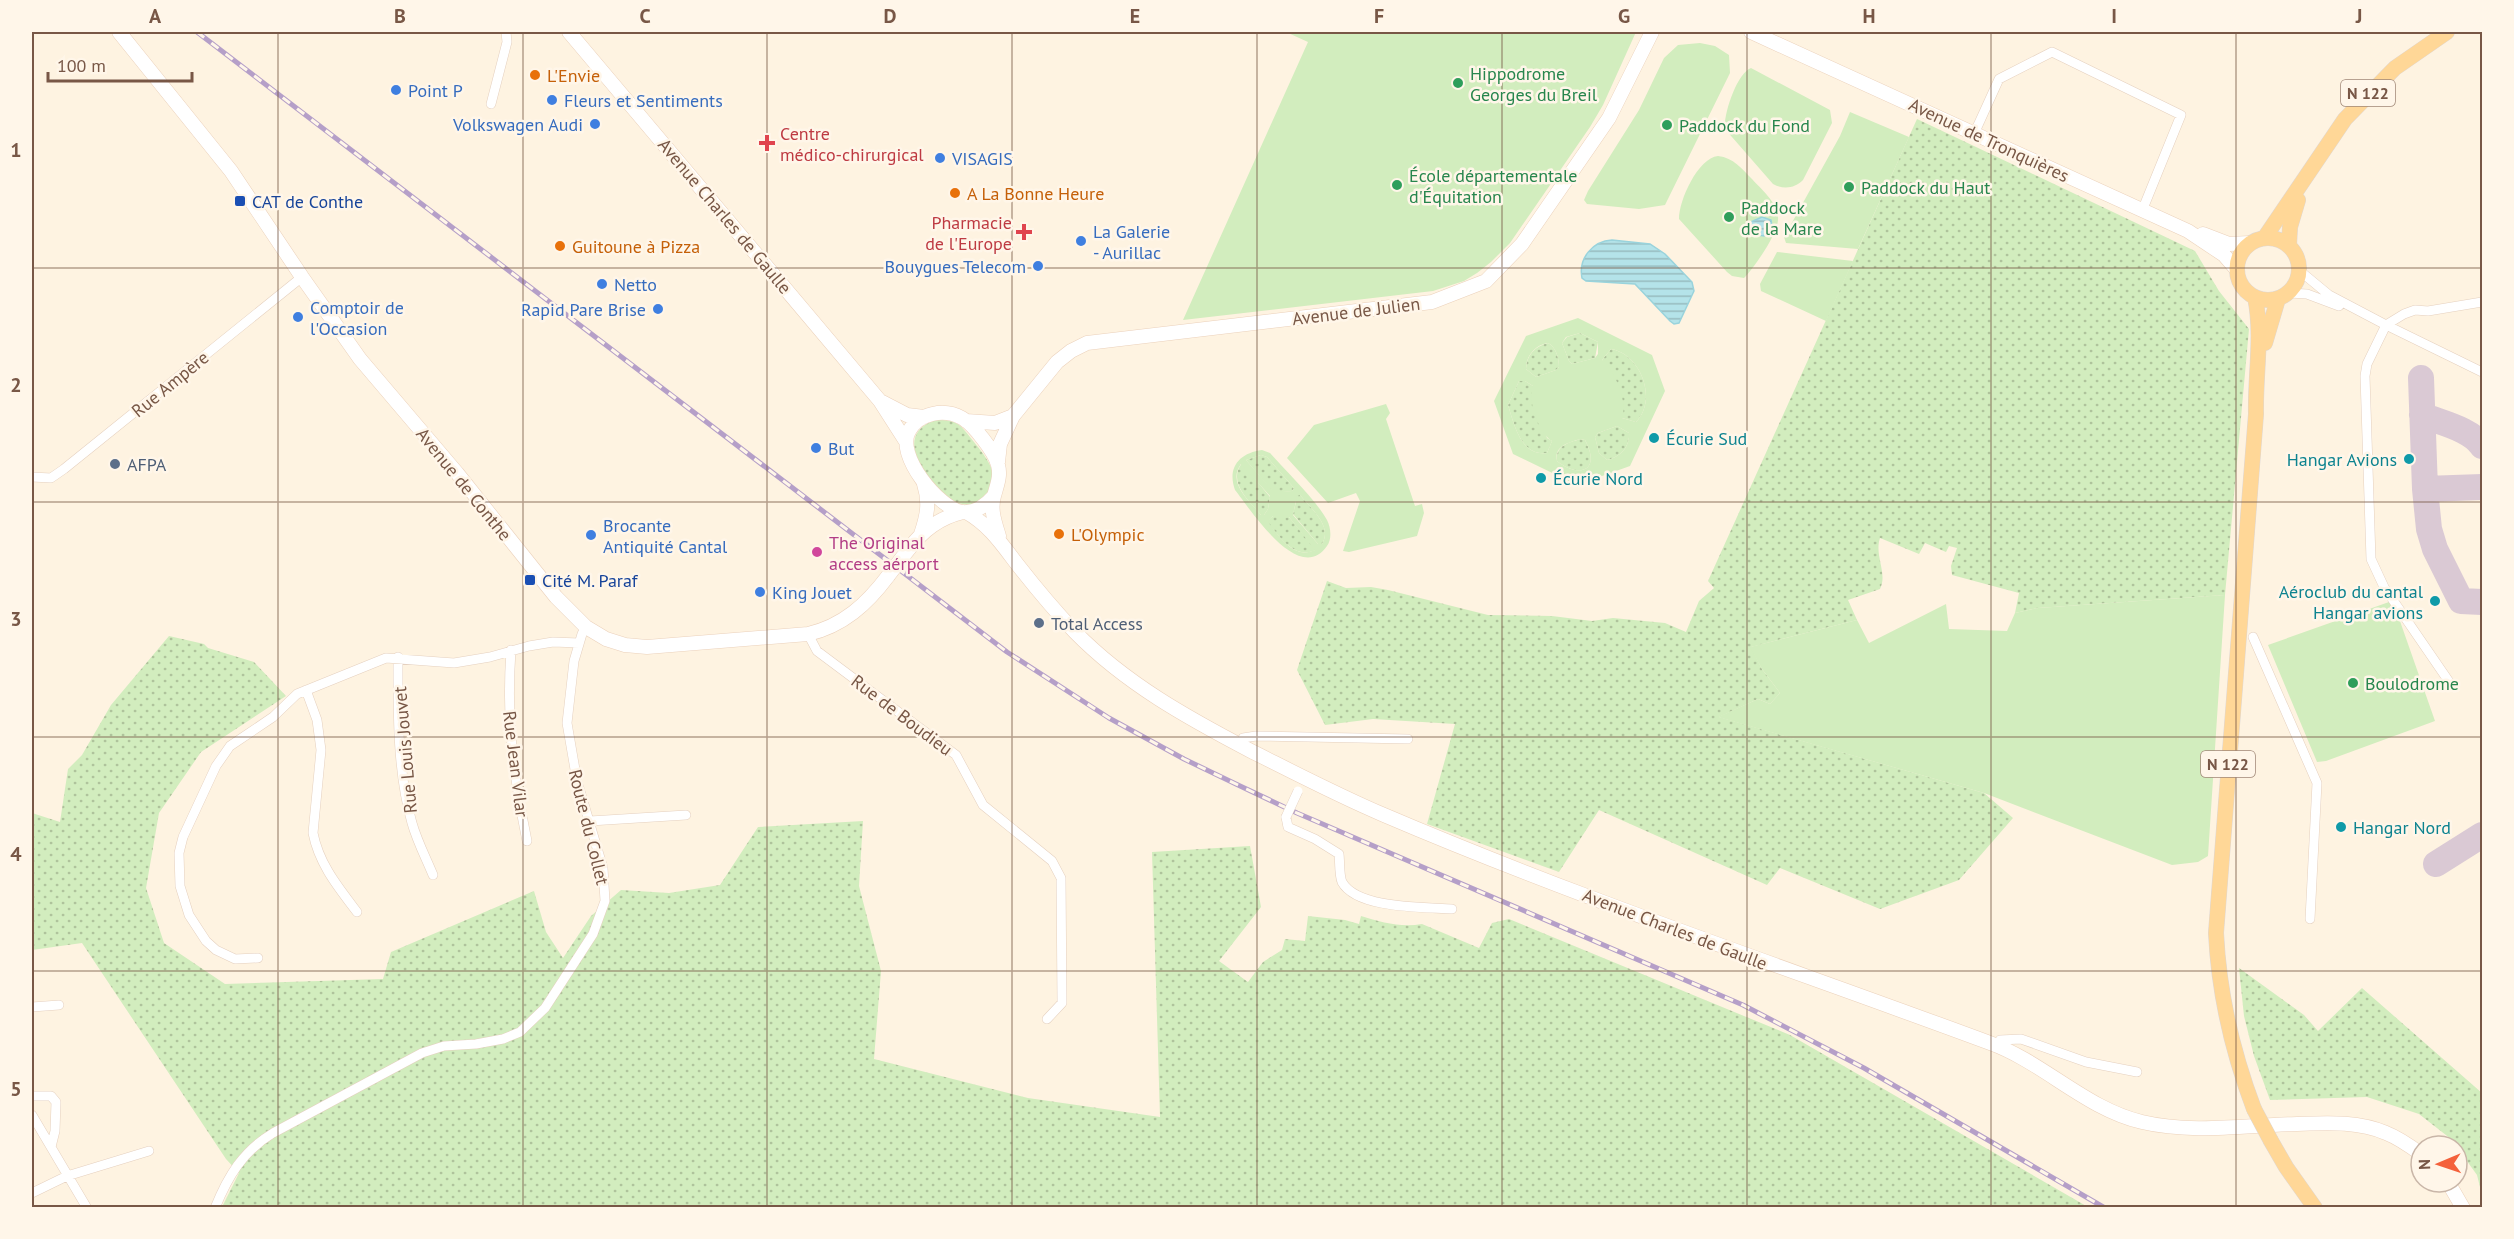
<svg xmlns="http://www.w3.org/2000/svg" width="2514" height="1239" font-family="'PT Sans',sans-serif">
	<style>
		.grass { fill: url(#grass-dots) }
		.green { fill: #d2edbe; fill-rule: evenodd }
		.water { fill: url(#water-rules); stroke: #99d3dc; stroke-width: 1.5 }
		.lines { fill: none; stroke-linecap: round; stroke-linejoin: round }
		.taxiway { stroke: #dac9d4; stroke-width: 26 }
		.street-casing { stroke: #e5d0bf; stroke-width: 10 }
		.secondary-casing { stroke: #ebd1bb; stroke-width: 15 }
		.primary-casing { stroke: #dfd7d3; stroke-width: 16 }
		.street { stroke: #fff; stroke-width: 9 }
		.secondary { stroke: #fff; stroke-width: 14 }
		.primary { stroke: #ffd797; stroke-width: 15 }
		.rail-casing { stroke: #b59fc8; stroke-width: 5 }
		.rail { stroke: #fff6e9; stroke-width: 3; stroke-dasharray: 9; stroke-linecap: butt }
		.street-bridge-casing { stroke: #e5d0bf; stroke-width: 10; stroke-linecap: butt }
		.secondary-bridge-casing { stroke: #ebd1bb; stroke-width: 15; stroke-linecap: butt }
		.primary-bridge-casing { stroke: #dfd7d3; stroke-width: 16; stroke-linecap: butt }
		.street-bridge { stroke: #fff; stroke-width: 9 }
		.secondary-bridge { stroke: #fff; stroke-width: 14 }
		.primary-bridge { stroke: #ffd797; stroke-width: 15 }
		.grid { fill: none; stroke: #785746; stroke-width: 1.5; stroke-opacity: 0.55 }
		.food-dot { fill: #e8710a; stroke: #fff6e9; stroke-width: 2 }
		.leisure-dot { fill: #2e9e5b; stroke: #fff6e9; stroke-width: 2 }
		.shop-dot { fill: #3f7fe0; stroke: #fff6e9; stroke-width: 2 }
		.health-dot { fill: #e0444e; stroke: #fff6e9; stroke-width: 2 }
		.transit-dot { fill: #1a4fb4; stroke: #fff6e9; stroke-width: 2 }
		.culture-dot { fill: #0f9aa8; stroke: #fff6e9; stroke-width: 2 }
		.service-dot { fill: #5c6f8a; stroke: #fff6e9; stroke-width: 2 }
		.hotel-dot { fill: #d1479c; stroke: #fff6e9; stroke-width: 2 }
		.labels { text-anchor: middle; dominant-baseline: central; stroke-width: 5; stroke-linejoin: round; paint-order: stroke }
		.shield { fill: #fff6e9; stroke: #a08777; stroke-width: 1.5 }
		.shield-label { font-size: 16px; font-weight: bold; fill: #785746 }
		.leisure-label { font-size: 18px; fill: #27864d; stroke: #fff6e9; text-anchor: start }
		.food-label { font-size: 18px; fill: #c56008; stroke: #fff6e9; text-anchor: start }
		.shop-label { font-size: 18px; fill: #366cbe; stroke: #fff6e9; text-anchor: start }
		.health-label { font-size: 18px; fill: #be3a42; stroke: #fff6e9; text-anchor: start }
		.street-label { font-size: 18px; fill: #785746; stroke: #fff6e9 }
		.transit-label { font-size: 18px; fill: #164399; stroke: #fff6e9; text-anchor: start }
		.culture-label { font-size: 18px; fill: #0d838f; stroke: #fff6e9; text-anchor: start }
		.service-label { font-size: 18px; fill: #4e5e75; stroke: #fff6e9; text-anchor: start }
		.hotel-label { font-size: 18px; fill: #b23c85; stroke: #fff6e9; text-anchor: start }
		.neatline { fill: none; stroke: #785746; stroke-width: 2 }
		.grid-label { font-size: 20px; text-anchor: middle; font-weight: bold; fill: #785746 }
	</style>
	<defs>
		<pattern id="grass-dots" width="8" height="8" patternUnits="userSpaceOnUse" patternTransform="scale(1.5)"><rect width="8" height="8" fill="#d2edbe"/><path d="M2 2h.1M6 6h.1" fill="none" stroke="#afc39c" stroke-width="1.8" stroke-linecap="round"/></pattern>
		<pattern id="water-rules" width="6" height="5" patternUnits="userSpaceOnUse" patternTransform="scale(1.5)"><rect width="6" height="5" fill="#b4e3e9"/><path d="M0 2.5h6" fill="none" stroke="#97bbbf"/></pattern>
	</defs>
	<rect width="100%" height="100%" fill="#fef3e1"/>
	<path class="grass" d="M1917,119L2195,251L2219,291L2249,329L2225,595L2038,608L2015,613L2019,593L1952,575L1951,566L1957,548L1949,546L1946,552L1925,543L1919,554L1880,538C1874,556 1888,573 1880,589L1848,600L1857,620L1751,647L1762,669L1780,693L1770,704L1758,699L1719,717L1984,793L2013,818L1959,880L1880,909L1780,868L1767,885L1599,810L1559,872L1427,824L1455,724L1373,719L1325,725L1297,670L1327,581L1346,588L1371,587L1388,590L1488,615L1552,616L1592,621L1613,618L1665,623L1686,632L1699,601L1714,588L1708,581Z
		M1580,333L1598,342L1595,358L1572,364L1569,361L1562,343L1567,337Z
		M1548,343C1556,347 1559,358 1559,367L1556,370L1536,377L1526,369C1526,356 1535,346 1548,343Z
		M1611,349C1641,354 1658,400 1636,422L1622,418L1602,360Z
		M1519,381H1525L1533,386L1547,438L1552,441L1547,453C1521,457 1514,424 1508,405Z
		M936,420C942,420 949,420 954,422C963,426 968,435 974,442C986,457 1006,481 984,498C962,515 944,495 930,479C914,459 902,431 936,420Z
		M1617,426L1629,433C1630,447 1620,457 1607,460L1599,453L1595,437L1598,433Z
		M1580,439L1585,440C1602,472 1578,478 1557,461C1555,446 1568,443 1580,439Z
		M1261,455L1267,457L1294,488L1292,491L1274,493L1246,460Z
		M1242,463L1270,497L1268,509L1264,515H1261C1249,501 1227,482 1242,463Z
		M1297,495H1300C1311,509 1333,526 1322,544H1318L1293,514L1296,502L1295,498Z
		M1273,516L1289,517L1316,550C1294,560 1280,537 1267,522Z
		M169,636L204,644L208,648L254,662L286,696L201,752L159,813L146,888L164,943L225,984L383,979L391,952L534,891L546,932L563,958L591,916L621,890L669,893L720,885L758,827L863,821L859,886L881,971L874,1059L1028,1098L1160,1117L1152,852L1250,846L1261,907L1219,961L1248,982L1263,962L1282,950L1285,939L1305,941L1308,916L1345,920L1359,924L1361,916C1381,922 1401,928 1422,924L1479,948L1492,923L1509,919L1790,1035L2088,1207H222L239,1173L226,1159L82,943L32,950V813L60,822L68,769L82,755L111,705Z
		M2239,968L2304,1015L2318,1031L2362,988L2482,1093V1195L2477,1175L2451,1139L2419,1114L2367,1097L2270,1100L2254,1056L2244,1016Z"/>
	<path class="green" d="M1286,32H1636L1603,105L1590,127L1510,243L1491,262L1477,273L1464,281L1433,291L1183,320L1308,42Z
		M1700,43L1715,46L1729,55L1730,73L1665,205L1639,209L1587,204L1584,200L1588,191L1639,110L1664,58L1678,45Z
		M1751,68L1830,110L1832,123L1803,180C1795,188 1784,190 1773,184L1725,129C1723,115 1737,73 1751,68Z
		M1850,112L1909,137L1858,249L1786,243L1784,237L1840,136Z
		M1718,156C1734,158 1741,168 1752,179C1761,189 1777,202 1778,217C1780,231 1754,268 1744,278L1732,276L1727,272L1679,219C1679,200 1698,158 1718,156Z
		M1777,252L1853,261L1826,321L1761,291L1760,284Z
		M1578,318L1652,355L1665,391L1630,466L1577,485L1513,454L1494,401L1526,336ZM1580,333L1598,342V354L1595,358L1572,364L1569,361L1562,343L1566,337ZM1548,343C1556,347 1559,358 1559,367L1556,370L1536,377L1526,369C1526,356 1535,345 1548,343ZM1611,349C1641,354 1658,400 1636,422L1622,418C1628,401 1615,371 1602,360ZM1519,381H1525L1533,386C1527,401 1539,433 1552,441L1547,453C1521,457 1514,424 1508,405ZM1617,426L1629,433C1630,447 1620,457 1607,460L1599,453L1595,437L1598,433ZM1580,439L1585,440C1602,472 1578,478 1557,461C1554,446 1568,443 1580,439Z
		M1386,404L1390,413L1386,419L1415,506L1422,504L1424,513L1417,536L1349,552L1343,551L1360,501L1356,493L1328,503L1287,458L1314,425Z
		M1262,450L1270,453C1286,471 1316,500 1327,520C1331,528 1332,539 1327,546C1299,586 1251,510 1235,490C1227,468 1239,453 1262,450ZM1261,455L1267,457L1294,488L1292,491L1274,492L1246,460ZM1241,464L1270,496L1268,509L1264,515H1261C1249,500 1227,483 1241,464ZM1297,496L1300,495C1311,509 1333,526 1322,544H1318L1293,515ZM1273,516L1281,519L1289,517L1315,550C1294,560 1280,537 1268,522Z
		M2225,595L2208,856L2198,862L2172,865L1984,793L1718,717L1758,699L1770,704L1780,693L1762,669L1750,647L1857,620L1869,643L1946,604L1949,629L2007,631L2015,613L2038,608Z
		M2389,602L2394,604L2435,721L2326,761L2317,762L2268,645Z"/>
	<path class="water" d="M1762,217L1771,220L1772,226L1764,236L1745,233L1744,225Z
		M1612,240L1650,244L1665,254L1692,282L1694,291L1679,323L1674,324L1670,321L1635,284L1586,281L1582,278C1578,258 1593,241 1612,240Z"/>
	<g class="lines">
		<path class="taxiway" d="M2421,378L2425,489L2429,529L2435,549L2461,601L2482,602
			M2422,415C2441,423 2471,429 2482,446
			M2425,489L2482,487
			M2436,864L2482,835"/>
		<g class="street-casing">
			<path id="street" d="M491,104L507,42L506,32
				M1974,134L1999,79L2052,52L2181,115L2142,211
				M2300,271L2329,295L2386,325L2404,314L2415,310L2428,311L2482,302
				M2289,293L2307,294L2339,306
				M32,477L51,478L64,469L302,277
				M808,634L817,651L956,755L983,805L1052,861L1061,878L1062,1003L1047,1019
				M2253,637L2317,783L2310,919
				M511,650C506,721 513,772 527,841
				M398,657C398,711 397,771 412,823C417,841 426,858 433,875
				M2452,686L2384,587L2371,559L2365,376L2367,364L2386,325L2482,372
				M306,690L317,720L321,750L313,833C319,864 338,887 357,912
				M1240,745L1243,738L1256,736L1408,739
				M1286,817L1288,827L1315,839L1339,854C1340,862 1339,875 1342,882C1357,909 1424,907 1452,909
				M590,821L686,815
				M258,958L235,959L216,950L206,941L189,915L180,886L179,853L183,837L216,766L230,746L273,717L297,694L386,658L454,663L490,657L529,646L553,642L579,643
				M32,1007L59,1005
				M1997,1045L2000,1040L2021,1039L2086,1062L2137,1072
				M32,1096H51L56,1102L55,1131L51,1147
				M32,1115L87,1208
				M32,1193L67,1176L149,1151
				M215,1208C228,1176 243,1151 273,1133L422,1053L444,1046L476,1044L503,1039L520,1032L545,1008L593,934L605,901L603,868L577,781L567,723L574,661L582,634L586,627"/>
		</g>
		<g class="secondary-casing">
			<path id="secondary" d="M119,32L231,171L302,277L360,359L457,473L556,597L586,627L606,639L625,645L647,647L808,634C843,626 867,604 888,576
				M569,32L880,401L905,440
				M1751,32L2188,231L2224,255L2237,270
				M2203,234L2229,244L2250,243
				M882,402L907,415L924,417
				M966,421L995,423L1013,416
				M998,462L1000,444L1013,416L1057,362L1071,351L1087,343L1432,302L1486,281L1522,244L1609,118L1652,32
				M994,496C986,505 975,514 962,512C939,508 895,455 909,431C919,413 944,408 962,418C973,424 995,452 998,465C1001,476 997,485 994,496C990,510 995,523 999,536
				M966,512C989,525 1001,543 1017,564C1035,587 1055,611 1075,632C1126,684 1188,718 1251,751C1295,773 1339,796 1384,815C1583,900 1788,968 1990,1043C2043,1062 2086,1109 2142,1122C2192,1134 2247,1125 2297,1124C2327,1123 2358,1121 2386,1133C2399,1138 2410,1146 2421,1154
				M921,534C927,516 930,503 924,484
				M908,550C923,530 939,518 963,512
				M2448,1182L2463,1208"/>
		</g>
		<g class="primary-casing">
			<path id="primary" d="M2265,237L2345,119L2395,68L2447,32
				M2237 269a31 31 0 1 1 62 0a31 31 0 1 1-62 0Z
				M2289,245L2290,227L2298,200
				M2265,343L2278,299
				M2254,1109C2232,1051 2219,995 2216,933L2256,414C2255,375 2263,336 2255,297
				M2271,1141L2286,1167L2315,1208"/>
		</g>
		<use href="#street" class="street"/>
		<use href="#secondary" class="secondary"/>
		<use href="#primary" class="primary"/>
		<g class="rail-casing">
			<path id="rail" d="M197,32L1007,652L1109,718L1184,759L1238,785L1297,813L1743,1005L1864,1068L2105,1208"/>
		</g>
		<use href="#rail" class="rail"/>
		<g class="street-bridge-casing">
			<path id="street-bridge" d="M1286,817L1298,791"/>
		</g>
		<g class="secondary-bridge-casing">
			<path id="secondary-bridge" d="M888,576L908,550"/>
		</g>
		<g class="primary-bridge-casing">
			<path id="primary-bridge" d="M2254,1109L2271,1141"/>
		</g>
		<use href="#street-bridge" class="street-bridge"/>
		<use href="#secondary-bridge" class="secondary-bridge"/>
		<use href="#primary-bridge" class="primary-bridge"/>
	</g>
	<path class="grid" d="M278,32V1208M523,32V1208M767,32V1208M1012,32V1208M1257,32V1208M1502,32V1208M1747,32V1208M1991,32V1208M2236,32V1208M32,268H2482M32,502H2482M32,737H2482M32,971H2482"/>
	<g class="food-dot">
		<circle cx="535" cy="75" r="6"/>
		<circle cx="955" cy="193" r="6"/>
		<circle cx="560" cy="246" r="6"/>
		<circle cx="1059" cy="534" r="6"/>
	</g>
	<g class="leisure-dot">
		<circle cx="1458" cy="83" r="6"/>
		<circle cx="1667" cy="125" r="6"/>
		<circle cx="1397" cy="185" r="6"/>
		<circle cx="1849" cy="187" r="6"/>
		<circle cx="1729" cy="217" r="6"/>
		<circle cx="2353" cy="683" r="6"/>
	</g>
	<g class="shop-dot">
		<circle cx="396" cy="90" r="6"/>
		<circle cx="552" cy="100" r="6"/>
		<circle cx="595" cy="124" r="6"/>
		<circle cx="940" cy="158" r="6"/>
		<circle cx="1081" cy="241" r="6"/>
		<circle cx="1038" cy="266" r="6"/>
		<circle cx="602" cy="284" r="6"/>
		<circle cx="658" cy="309" r="6"/>
		<circle cx="298" cy="317" r="6"/>
		<circle cx="816" cy="448" r="6"/>
		<circle cx="591" cy="535" r="6"/>
		<circle cx="760" cy="592" r="6"/>
	</g>
	<g class="health-dot">
		<path d="M764 134h6v6h6v6h-6v6h-6v-6h-6v-6h6z"/>
		<path d="M1021 223h6v6h6v6h-6v6h-6v-6h-6v-6h6z"/>
	</g>
	<g class="transit-dot">
		<rect x="234" y="195" width="12" height="12" rx="3"/>
		<rect x="524" y="574" width="12" height="12" rx="3"/>
	</g>
	<g class="culture-dot">
		<circle cx="1654" cy="438" r="6"/>
		<circle cx="2409" cy="459" r="6"/>
		<circle cx="1541" cy="478" r="6"/>
		<circle cx="2435" cy="601" r="6"/>
		<circle cx="2341" cy="827" r="6"/>
	</g>
	<g class="service-dot">
		<circle cx="115" cy="464" r="6"/>
		<circle cx="1039" cy="623" r="6"/>
	</g>
	<circle class="hotel-dot" cx="817" cy="552" r="6"/>
	<g class="labels">
		<g class="shield">
			<rect x="2341" y="80" width="54" height="26" rx="4.5"/>
			<rect x="2201" y="751" width="54" height="26" rx="4.5"/>
		</g>
		<g class="shield-label">
			<text x="2368" y="93">N 122</text>
			<text x="2228" y="764">N 122</text>
		</g>
		<g class="leisure-label">
			<text x="1470" y="73">Hippodrome<tspan x="1470" dy="21">Georges du Breil</tspan></text>
			<text x="1679" y="125">Paddock du Fond</text>
			<text x="1409" y="175">École départementale<tspan x="1409" dy="21">d'Équitation</tspan></text>
			<text x="1861" y="187">Paddock du Haut</text>
			<text x="1741" y="207">Paddock<tspan x="1741" dy="21">de la Mare</tspan></text>
			<text x="2365" y="683">Boulodrome</text>
		</g>
		<g class="food-label">
			<text x="547" y="75">L'Envie</text>
			<text x="967" y="193">A La Bonne Heure</text>
			<text x="572" y="246">Guitoune à Pizza</text>
			<text x="1071" y="534">L'Olympic</text>
		</g>
		<g class="shop-label">
			<text x="408" y="90">Point P</text>
			<text x="564" y="100">Fleurs et Sentiments</text>
			<text x="583" y="124" text-anchor="end">Volkswagen Audi</text>
			<text x="952" y="158">VISAGIS</text>
			<text x="1093" y="231">La Galerie<tspan x="1093" dy="21">- Aurillac</tspan></text>
			<text x="1026" y="266" text-anchor="end">Bouygues Telecom</text>
			<text x="614" y="284">Netto</text>
			<text x="310" y="307">Comptoir de<tspan x="310" dy="21">l'Occasion</tspan></text>
			<text x="646" y="309" text-anchor="end">Rapid Pare Brise</text>
			<text x="828" y="448">But</text>
			<text x="603" y="525">Brocante<tspan x="603" dy="21">Antiquité Cantal</tspan></text>
			<text x="772" y="592">King Jouet</text>
		</g>
		<g class="health-label">
			<text x="780" y="133">Centre<tspan x="780" dy="21">médico-chirurgical</tspan></text>
			<text x="1012" y="222" text-anchor="end">Pharmacie<tspan x="1012" dy="21">de l'Europe</tspan></text>
		</g>
		<g class="street-label">
			<text transform="translate(1989 140) rotate(25)">Avenue de Tronquières</text>
			<text transform="translate(725 216) rotate(50)">Avenue Charles de Gaulle</text>
			<text transform="translate(1356 311) rotate(-7)">Avenue de Julien</text>
			<text transform="translate(170 384) rotate(-39)">Rue Ampère</text>
			<text transform="translate(464 484) rotate(51)">Avenue de Conthe</text>
			<text transform="translate(902 715) rotate(37)">Rue de Boudieu</text>
			<text transform="translate(405 750) rotate(-95)">Rue Louis Jouvet</text>
			<text transform="translate(516 764) rotate(83)">Rue Jean Vilar</text>
			<text transform="translate(589 827) rotate(76)">Route du Collet</text>
			<text transform="translate(1675 929) rotate(21)">Avenue Charles de Gaulle</text>
		</g>
		<g class="transit-label">
			<text x="252" y="201">CAT de Conthe</text>
			<text x="542" y="580">Cité M. Paraf</text>
		</g>
		<g class="culture-label">
			<text x="1666" y="438">Écurie Sud</text>
			<text x="2397" y="459" text-anchor="end">Hangar Avions</text>
			<text x="1553" y="478">Écurie Nord</text>
			<text x="2423" y="591" text-anchor="end">Aéroclub du cantal<tspan x="2423" dy="21">Hangar avions</tspan></text>
			<text x="2353" y="827">Hangar Nord</text>
		</g>
		<g class="service-label">
			<text x="127" y="464">AFPA</text>
			<text x="1051" y="623">Total Access</text>
		</g>
		<g class="hotel-label">
			<text x="829" y="542">The Original<tspan x="829" dy="21">access aérport</tspan></text>
		</g>
	</g>
	<rect width="2514" height="1239" fill="none" stroke="#fff6e9" stroke-width="66"/>
	<g transform="translate(2439 1164) rotate(268)"><circle r="28" fill="#fff6e9" stroke="#c9b6a8" stroke-width="1.5"/>
	<path d="M0-4.5L10 22L0 15L-10 22Z" fill="#f4613b"/>
	<text y="-9" font-size="16" font-weight="bold" text-anchor="middle" fill="#785746">N</text>
	</g>
	<path d="M48 72v9h144v-9" fill="none" stroke="#785746" stroke-width="3"/>
	<text x="57" y="72" font-size="18" fill="#785746" stroke="#fff6e9" stroke-width="4.5" paint-order="stroke">100 m</text>
	<rect x="33" y="33" width="2448" height="1173" class="neatline"/>
	<g class="grid-label">
		<text x="155" y="23">A</text>
		<text x="400" y="23">B</text>
		<text x="645" y="23">C</text>
		<text x="890" y="23">D</text>
		<text x="1135" y="23">E</text>
		<text x="1379" y="23">F</text>
		<text x="1624" y="23">G</text>
		<text x="1869" y="23">H</text>
		<text x="2114" y="23">I</text>
		<text x="2359" y="23">J</text>
		<text x="16" y="157">1</text>
		<text x="16" y="392">2</text>
		<text x="16" y="626">3</text>
		<text x="16" y="861">4</text>
		<text x="16" y="1096">5</text>
	</g>
</svg>
